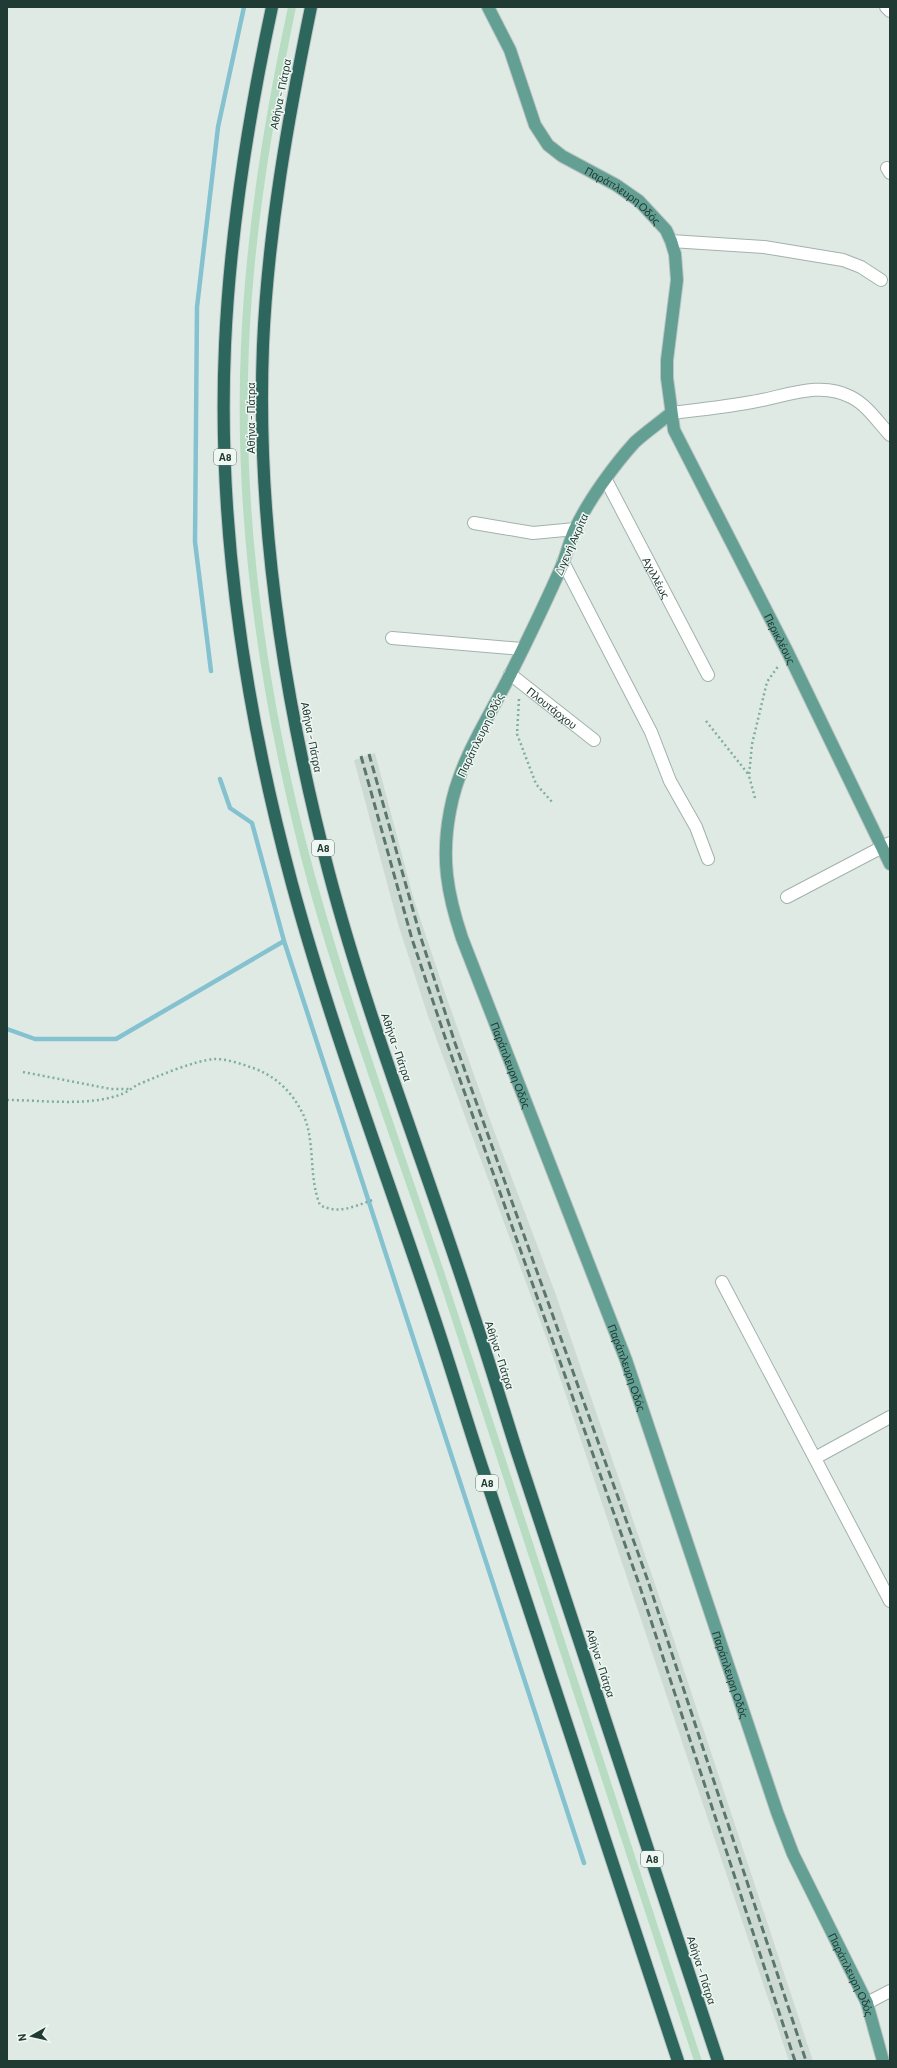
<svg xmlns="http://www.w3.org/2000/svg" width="897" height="2068" font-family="Barlow,sans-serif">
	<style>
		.built { fill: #cddad4 }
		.green { fill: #b7dcc2 }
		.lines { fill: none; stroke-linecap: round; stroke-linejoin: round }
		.stream { stroke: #85c2d0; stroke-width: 4.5 }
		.minor-casing { stroke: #a2b2ac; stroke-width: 14 }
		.major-casing { stroke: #bcc4c2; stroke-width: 14 }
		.highway-casing { stroke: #bcc4c2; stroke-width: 14 }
		.path { stroke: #7faea1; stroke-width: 2.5; stroke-dasharray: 2 3; stroke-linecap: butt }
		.minor { stroke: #fff; stroke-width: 12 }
		.major { stroke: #63a093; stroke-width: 12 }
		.highway { stroke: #2c665c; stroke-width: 12 }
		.rail { stroke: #5a766f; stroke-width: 3; stroke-dasharray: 8 4; stroke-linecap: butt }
		.labels { text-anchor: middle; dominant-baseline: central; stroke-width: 3; stroke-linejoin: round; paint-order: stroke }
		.shield { fill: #eff7f3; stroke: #5e736d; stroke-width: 1 }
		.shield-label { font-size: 10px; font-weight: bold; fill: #203a34 }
		.street-label { font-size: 11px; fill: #203a34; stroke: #eff7f3 }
	</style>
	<rect width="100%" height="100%" fill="#dfeae5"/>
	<path class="built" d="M375,753L414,900L444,990L490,1120L556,1295L669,1625L813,2061H789L549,1345L428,1016L398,924L354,760Z"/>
	<path class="green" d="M288,7H296C273,119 254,230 249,345C241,535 272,732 326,914C366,1051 416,1184 460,1320C541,1567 621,1814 702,2061H694C613,1814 532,1567 452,1320C405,1174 349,1031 308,884C261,709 233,526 241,345C246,231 264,119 288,7Z"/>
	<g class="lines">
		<path class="stream" d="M211,671L195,542L197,307L218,127L244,7
			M220,779L230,808L252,823L284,941L584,1863
			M7,1029L35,1039H116L284,941"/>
		<g class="minor-casing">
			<g id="minor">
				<path d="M886,7L890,11"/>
				<path d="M887,168L890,173"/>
				<path d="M671,241L764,247L843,260L861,267L881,280"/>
				<path d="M671,413C698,410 725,407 752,402C784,397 820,380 851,397C867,405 878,422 890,435"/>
				<path id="s1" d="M606,480L708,675"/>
				<path d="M474,523L533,533L575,529"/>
				<path d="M563,562L651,732L670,781L696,827L708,859"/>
				<path d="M392,638L522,649"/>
				<path id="s2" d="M510,674L594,740"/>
				<path d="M787,897L890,843"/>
				<path d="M722,1282L890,1601"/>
				<path d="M815,1458L890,1417"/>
				<path d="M867,2003L890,1991"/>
			</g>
		</g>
		<g class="major-casing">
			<g id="major">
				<path id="s3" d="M488,7L510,50L535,125L548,145L562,156L616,185L639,201L666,230L671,241L675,254L677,280L667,360V378L674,430L788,653L890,864"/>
				<path id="s4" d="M671,413C659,423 646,432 635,442C614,465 588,501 575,529C570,540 567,552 563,563C547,600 529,637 511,673C489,718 459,760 450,811C441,858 447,893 462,938L626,1360L777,1812L793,1854L867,2003L883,2061"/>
			</g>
		</g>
		<g class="highway-casing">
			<path id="highway" d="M272,7C248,119 230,231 225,345C217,526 245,709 292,884C332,1031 387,1175 435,1320C452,1371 467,1422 484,1473C548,1669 613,1865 678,2061
				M311,7C288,119 268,231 263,345C256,523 284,701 329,873C368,1021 425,1164 472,1310C488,1357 502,1405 517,1452C583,1655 651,1858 718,2061"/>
		</g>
		<path class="path" d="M519,699L517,734L536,784L553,803
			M706,721L749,775
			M755,798L749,776L752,744L767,682L779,665
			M23,1072L111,1089H131
			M7,1100C42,1100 89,1107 122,1094C127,1092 132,1088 137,1085C156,1077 195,1060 215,1059C228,1059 241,1064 253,1068C276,1076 292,1092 303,1114C316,1142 308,1176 320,1205C339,1215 354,1206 373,1200"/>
		<use href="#minor" class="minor"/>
		<use href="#major" class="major"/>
		<use href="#highway" class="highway"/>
		<path class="rail" d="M369,754L420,935L455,1043L648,1581L806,2061
			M361,756L412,939L448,1046L639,1584L795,2061"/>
	</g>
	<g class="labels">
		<g class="shield">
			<rect x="214" y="449" width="22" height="16" rx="3"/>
			<rect x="312" y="840" width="22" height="16" rx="3"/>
			<rect x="476" y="1475" width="22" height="16" rx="3"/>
			<rect x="641" y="1851" width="22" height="16" rx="3"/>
		</g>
		<g class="shield-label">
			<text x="225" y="457">Α8</text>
			<text x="323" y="848">Α8</text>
			<text x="487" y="1483">Α8</text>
			<text x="652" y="1859">Α8</text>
		</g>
		<g class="street-label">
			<text transform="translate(280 94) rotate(-79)">Αθήνα - Πάτρα</text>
			<text stroke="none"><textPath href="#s3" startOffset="242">Παράπλευρη Οδός</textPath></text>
			<text transform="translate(250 418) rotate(-90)">Αθήνα - Πάτρα</text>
			<text transform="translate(571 544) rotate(-66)">Διγενή Ακρίτα</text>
			<text stroke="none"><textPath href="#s1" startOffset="110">Αχιλλέως</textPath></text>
			<text stroke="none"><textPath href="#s3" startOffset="735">Περικλέους</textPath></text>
			<text stroke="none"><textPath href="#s2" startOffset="54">Πλουτάρχου</textPath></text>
			<text transform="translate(480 735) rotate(-64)">Παράπλευρη Οδός</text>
			<text transform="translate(312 737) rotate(79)">Αθήνα - Πάτρα</text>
			<text transform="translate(397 1047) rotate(71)">Αθήνα - Πάτρα</text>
			<text stroke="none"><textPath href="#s4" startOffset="727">Παράπλευρη Οδός</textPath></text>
			<text transform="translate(500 1355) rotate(72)">Αθήνα - Πάτρα</text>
			<text stroke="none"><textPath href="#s4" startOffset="1051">Παράπλευρη Οδός</textPath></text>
			<text transform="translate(601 1663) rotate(72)">Αθήνα - Πάτρα</text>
			<text stroke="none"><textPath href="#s4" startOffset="1375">Παράπλευρη Οδός</textPath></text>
			<text transform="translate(702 1970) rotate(72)">Αθήνα - Πάτρα</text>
			<text stroke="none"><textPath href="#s4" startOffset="1699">Παράπλευρη Οδός</textPath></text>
		</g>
	</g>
	<rect width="897" height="2068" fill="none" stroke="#203a34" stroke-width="16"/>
	<g transform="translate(32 2036) rotate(262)" stroke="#eff7f3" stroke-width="3" paint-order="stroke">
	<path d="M0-3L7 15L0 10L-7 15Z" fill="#203a34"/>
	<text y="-6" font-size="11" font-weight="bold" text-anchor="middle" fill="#203a34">N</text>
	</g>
</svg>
